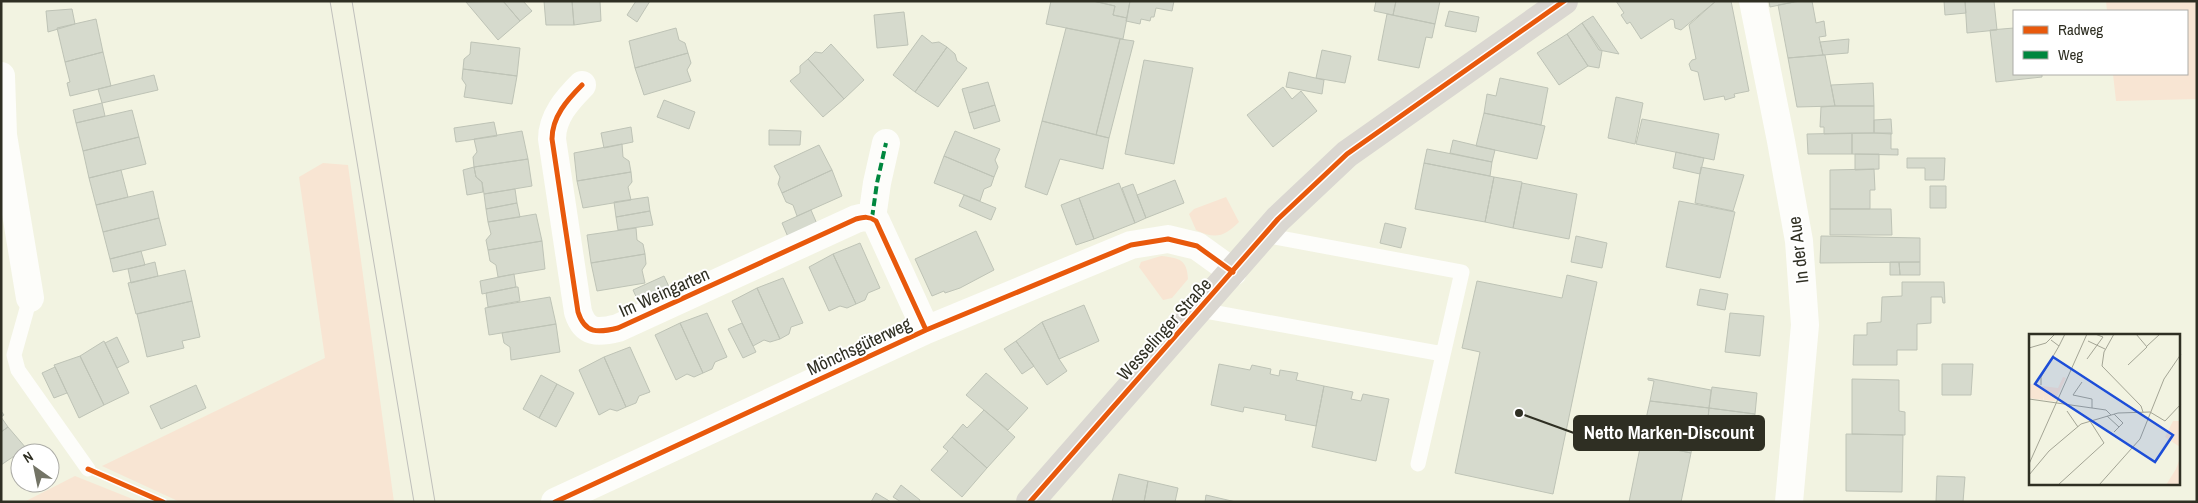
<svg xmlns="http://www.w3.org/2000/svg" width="2198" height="503" font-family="'Archivo Narrow',sans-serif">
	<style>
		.grass { fill: #f8e5d3 }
		.building { fill: #d6dacd; stroke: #bec3b6 }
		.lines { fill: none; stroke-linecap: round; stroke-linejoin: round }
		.lane { stroke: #fdfdfa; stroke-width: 15 }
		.street { stroke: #fdfdfa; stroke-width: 28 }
		.secondary { stroke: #dad7d1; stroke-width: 28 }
		.tram { stroke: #bfbfbb; stroke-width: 1 }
		.quiet { stroke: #00873e; stroke-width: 4; stroke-dasharray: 8 4; stroke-linecap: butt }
		.cycleway-casing { stroke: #fff; stroke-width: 8 }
		.cycleway { stroke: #e8590c; stroke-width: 5 }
		.labels { text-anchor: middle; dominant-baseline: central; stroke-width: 4; stroke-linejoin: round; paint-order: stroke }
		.street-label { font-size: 18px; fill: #2f2f23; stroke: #fff }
		.inset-road { fill: none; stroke: #a4a595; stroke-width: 1 }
		.view { fill: #1d4ed8; fill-opacity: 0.15; stroke: #1d4ed8; stroke-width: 2.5 }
		.inset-edge { fill: none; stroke: #2f2f23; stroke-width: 2.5 }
		.leader { fill: none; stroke: #2f2f23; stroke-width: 2 }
		.callout-dot { fill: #2f2f23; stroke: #fff; stroke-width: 2 }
		.callout { fill: #2f2f23; stroke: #2f2f23; stroke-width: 2 }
		.callout-label { font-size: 19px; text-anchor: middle; font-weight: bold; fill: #fff }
	</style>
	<rect width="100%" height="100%" fill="#f2f3e1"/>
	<path class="grass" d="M2106,1H2197V99L2116,101L2113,74H2187V11H2107Z
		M323,163L348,165L394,502H180L102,466L325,358L299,177Z
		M1226,197L1239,222C1225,236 1216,240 1196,230L1189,214L1194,209Z
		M1161,256C1179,258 1187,259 1188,279L1172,298L1163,300L1139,267L1141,262Z
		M75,476L140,502H24Z"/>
	<path class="building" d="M503,1H523L532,11L520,21Z
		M503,1L520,21L498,40L466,2Z
		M544,1H572L574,25H546Z
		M572,1H600L601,21L574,25Z
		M636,1H650L637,22L627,15Z
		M1051,1H1093L1115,6L1113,15L1127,18L1123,39L1046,24Z
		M1093,1H1130L1127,18L1113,15L1115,6Z
		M1130,1H1174L1172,11L1156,8L1154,17H1151L1150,21L1141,19L1140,24L1126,21Z
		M1376,1H1396L1393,15L1374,11Z
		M1396,1H1440L1435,24L1393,15Z
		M1616,1H1716L1681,30L1675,28L1674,20L1671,19L1641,39L1630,22L1627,24L1621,15L1624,13Z
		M1716,1H1731L1749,91L1734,94L1735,97L1725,100L1724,96L1704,100L1698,72L1691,70L1689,64L1692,60L1696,59L1689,25Z
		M1769,1H1794V2L1770,7Z
		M1800,1H1812L1816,23L1824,21L1826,36L1819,37L1823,55L1788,58L1778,5Z
		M1944,1H1965L1966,13L1945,15Z
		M1965,1H1994L1997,30L1967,33Z
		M72,9L75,24L48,32L46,11Z
		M1449,11L1479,17L1476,32L1445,26Z
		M904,12L908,45L877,48L874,15Z
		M1387,14L1435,24L1432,38L1426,37L1419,68L1378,60Z
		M1593,16L1619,54L1599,50L1582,23Z
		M96,19L103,52L65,62L57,28Z
		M1582,23L1602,51L1599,68L1588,66L1567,34Z
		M676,28L679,40L685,43L688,53L635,68L629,41Z
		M1066,28L1120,39L1096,135L1042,121Z
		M2014,28V74H2042V77L1996,82L1990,30Z
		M1567,34L1588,66L1559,85L1537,53Z
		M922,35L932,43L939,42L947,47L915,92L893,75Z
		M1120,39L1134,41L1109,138L1096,135Z
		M1849,39L1848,53L1823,55L1820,42Z
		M471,42L520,48L517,76L463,69L464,59L470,54Z
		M831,44L864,80L844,99L808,59L815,52L822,53Z
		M947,47L955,54L957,61L967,68L938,107L915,92Z
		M1322,50L1351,56L1345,83L1316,78Z
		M103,52L111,86L70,96L67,83L70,82L65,62Z
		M688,53L691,63L687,70L691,81L644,95L635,68Z
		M1823,55H1825L1835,106L1797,107L1788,58Z
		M808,59L844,99L823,117L790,81L800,73V66Z
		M1144,60L1193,68L1174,164L1125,154Z
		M463,69L517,76L512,104L464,97L466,85L462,79Z
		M1289,72L1324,80L1322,94L1286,87Z
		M154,75L158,90L102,103L98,89Z
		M1500,78L1548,88L1541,125L1484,113L1487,94L1496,96Z
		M988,82L995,105L969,113L962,89Z
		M1873,83L1874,106H1835L1831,85Z
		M1283,87L1292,99L1301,91L1317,111L1273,147L1247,115Z
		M1616,97L1643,103L1635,144L1608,138Z
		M664,100L695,112L689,129L657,117Z
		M102,103L105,116L76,123L73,110Z
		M995,105L1000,121L974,129L969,113Z
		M1835,106H1874V133L1824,134V127H1820L1821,107Z
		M132,110L139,137L83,151L76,123Z
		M1484,113L1545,126L1537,159L1476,146Z
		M1642,119L1719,134L1714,160L1636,144Z
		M1891,119L1892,134L1874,133V120Z
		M1042,121L1109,138L1103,169L1060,159L1047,195L1025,187Z
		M494,122L497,136L456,142L454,128Z
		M631,127L633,142L604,148L601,133Z
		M769,130L801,131L800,145H769Z
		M522,131L528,159L474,167L473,157L477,152L474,139Z
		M955,131L1000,149L995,160L998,167L994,177L944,156Z
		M1852,133V154H1808L1807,134Z
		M1852,133H1891V149H1898V155L1852,154Z
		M139,137L146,164L89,178L83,151Z
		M1453,140L1495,150L1492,162L1450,153Z
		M622,144L623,157L629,161L631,172L577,181L574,153Z
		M819,145L832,170L782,193L778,184L780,177L774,166Z
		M1427,149L1492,162L1490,176L1424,163Z
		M1676,152L1704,158L1700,174L1673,168Z
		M1855,154H1879V169L1855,170Z
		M944,156L994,177L991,186L984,189L980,201L934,183Z
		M1907,158H1945L1944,180H1925V168H1907Z
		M528,159L532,186L484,194L482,182L476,177L474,167Z
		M1424,163L1494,177L1485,222L1415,209Z
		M474,167L476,177L482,182L483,192L467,195L463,170Z
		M1701,167L1744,175L1733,211L1695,203Z
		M1874,169L1875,190H1870V209H1830V170Z
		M121,170L128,197L96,205L89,178Z
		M832,170L842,196L797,216L793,205L786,202L782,193Z
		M631,172L632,182L628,187L631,200L583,208L577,181Z
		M1494,177L1522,182L1513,228L1485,222Z
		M1175,180L1184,203L1146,218L1137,195Z
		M1119,183L1135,223L1094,239L1079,198Z
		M1522,183L1577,194L1569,239L1513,228Z
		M1133,184L1146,218L1135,223L1122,188Z
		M1930,186H1946V208H1930Z
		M515,189L517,203L486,209L484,194Z
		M153,191L159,218L103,232L96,205Z
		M964,195L996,208L991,220L959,206Z
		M648,197L650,211L616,217L614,202Z
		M1079,198L1094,239L1076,245L1061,205Z
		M1679,201L1735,212L1720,278L1666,267Z
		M517,203L520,217L488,222L486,209Z
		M1830,209H1891L1892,235H1830Z
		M811,210L817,224L788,237L782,223Z
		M650,211L653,225L618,230L616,217Z
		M536,214L542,241L488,250L486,240L491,234L488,222Z
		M159,218L166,245L110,259L103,232Z
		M1385,223L1406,228L1401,248L1380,243Z
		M636,228L637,240L643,244L645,254L591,263L587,235Z
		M976,231L994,270L960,288L945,293L944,291L932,296L915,259Z
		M1576,236L1607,243L1602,268L1571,262Z
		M1821,236L1920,238V262L1820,263Z
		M542,241L545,269L498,277L496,265L490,261L488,250Z
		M860,243L880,288L868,293L865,300L856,304L833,254Z
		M141,251L145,265L113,272L110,259Z
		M645,254L646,264L642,270L645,283L597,291L591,263Z
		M833,254L856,304L847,308L840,306L829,311L809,267Z
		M155,262L158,276L131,283L128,269Z
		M1890,262H1899L1900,275H1890Z
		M1899,262H1920V275H1900Z
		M185,270L192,301L136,314L128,283Z
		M514,274L516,287L482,294L480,281Z
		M1567,275L1597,282L1553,494L1455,473L1480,352L1462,348L1477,281L1562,298Z
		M664,276L670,289L639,303L633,290Z
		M783,278L803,323L791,327L789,334L780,339L757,288Z
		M1902,282H1944L1945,303H1943L1942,297H1931V323L1917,324V350H1897V365H1853L1854,335H1867V323L1881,322L1882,297L1902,296Z
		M516,287H518L520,301L488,307L486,293Z
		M757,288L780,339L770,342L764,340L753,346L732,301Z
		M1700,289L1728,294L1725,310L1697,305Z
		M550,297L556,324L489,335L485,308Z
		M192,301L200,337L182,341L184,348L147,357L137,314Z
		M1084,305L1099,341L1059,359L1042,322Z
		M707,313L727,357L715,362L712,369L703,373L680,323Z
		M1730,313L1764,316L1760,356L1725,352Z
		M1042,322L1059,359L1067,371L1047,385L1016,341Z
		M680,323L703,373L694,377L687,374L676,380L655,335Z
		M742,323L756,352L743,358L728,329Z
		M556,324L560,352L511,360L510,347L504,343L502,333Z
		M117,337L129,362L117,368L105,343Z
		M104,341L129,393L104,405L80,356Z
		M1016,341L1034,366L1022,374L1004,349Z
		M630,347L650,392L639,396L636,403L626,407L604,357Z
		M80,356L104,405L79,418L54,365Z
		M604,357L626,407L617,411L610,409L599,415L579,370Z
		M1219,364L1250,370L1252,365L1271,369L1270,374L1279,376L1280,370L1298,373L1296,380L1324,386L1316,426L1285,420L1286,415L1244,407L1243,412L1211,405Z
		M1942,364H1973L1971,395H1942Z
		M55,367L67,393L54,398L42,373Z
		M986,373L1028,408L1008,430L966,395Z
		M541,375L557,384L539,418L523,409Z
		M1648,378L1711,390L1709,408L1650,401L1654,381L1648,380Z
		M1852,379L1899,380V411L1905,412V435L1852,434Z
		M557,384L574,393L556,427L539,418Z
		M196,385L206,408L161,429L150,406Z
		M1324,386L1353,392L1351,399L1361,401L1363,394L1389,399L1376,461L1312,447Z
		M1712,387L1757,393L1755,414L1709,408Z
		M1650,401L1709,408L1707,427L1696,425L1691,453L1635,441H1641Z
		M1709,408L1755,414L1752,435L1707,430Z
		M984,410L1015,437L987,468L952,437L963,424L967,428Z
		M1,411L4,415L1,417L8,427L1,432Z
		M8,427L26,448L1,465V432Z
		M1846,434L1903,435L1902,492L1846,491Z
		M952,437L987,468L962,497L931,470L948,451L943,447Z
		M1641,443L1691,453L1681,502H1629Z
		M1119,474L1148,481L1144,502H1112Z
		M1937,476L1965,477L1963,502H1936Z
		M1148,481L1178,488L1175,502H1144Z
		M901,485L920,500L919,502H901L893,497Z
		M876,493L891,502H871Z
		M1206,495L1236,502H1205Z"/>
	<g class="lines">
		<path class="lane" d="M1264,235L1462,272L1418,464
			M30,298L14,355L18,370L88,469
			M1200,310L1443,354"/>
		<path class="street" d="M1753,1L1781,141L1799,241L1805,325L1789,502
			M1,76L3,135L30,298
			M582,85C567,100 552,117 552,139L578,312C585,334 598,333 618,328L856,219C864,217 869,216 876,221L926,330
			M872,218L877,183L886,143
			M555,502L926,330L1131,245L1168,239L1197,246L1233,272"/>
		<path class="secondary" d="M1030,502L1278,219L1347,154L1564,1"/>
		<path class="tram" d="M330,1L414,502
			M352,1L435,502"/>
		<path class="quiet" d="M872,218L877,183L886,143"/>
		<g class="cycleway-casing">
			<path id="cycleway" d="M582,85C567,100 552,117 552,139L578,312C585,334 598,333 618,328L856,219C864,217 869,216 876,221L926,330
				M88,469L163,502
				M555,502L926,330L1131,245L1168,239L1197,246L1233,272
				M1030,502L1278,219L1347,154L1564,1"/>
		</g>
		<use href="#cycleway" class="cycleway"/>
	</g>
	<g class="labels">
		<g class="street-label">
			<text transform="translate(1798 250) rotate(-97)">In der Aue</text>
			<text transform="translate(664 292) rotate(-24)">Im Weingarten</text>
			<text transform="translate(1164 329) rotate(-48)">Wesselinger Straße</text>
			<text transform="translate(859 346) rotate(-25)">Mönchsgüterweg</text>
		</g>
	</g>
	<g transform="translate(2029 334)">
		<rect width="151" height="151" fill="#f2f3e1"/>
		<path d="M34,43L37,44L26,67L15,66L13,52L29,54ZM0,50L11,51L15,56L14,66L0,64ZM144,87H151V113L136,103ZM151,124V151H137L147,135Z" fill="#f8e5d3"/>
		<path class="inset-road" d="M85,0L75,18L73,32L112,72L114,78M22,6L30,12L36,0M59,7L76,15M118,12L131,0M0,14L17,9L26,0M58,25L74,3L66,0M99,31L118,13L107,0M53,48L44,61L63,65V74M12,51V43L30,12M0,65L77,76L82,81M38,77L49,93M121,78L136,87L152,70M85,80L94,89L85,98M78,82L90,93M0,130L58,0M0,141L20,117L52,90L89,79L121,78M29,151L75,109L61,87M70,151L111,105L135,45L152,20"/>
		<path class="view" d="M24,23L144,101L126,128L6,50Z"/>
		<rect width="151" height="151" class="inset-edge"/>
	</g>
	<path class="leader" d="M1519 413L1574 433"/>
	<circle class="callout-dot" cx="1519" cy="413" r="5"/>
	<rect class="callout" x="1574" y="416" width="190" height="34" rx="5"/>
	<g class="callout-label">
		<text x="1669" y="439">Netto Marken-Discount</text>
	</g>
	<rect width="2198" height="503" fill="none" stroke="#2f2f23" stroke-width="5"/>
	<rect x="2013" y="10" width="175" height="65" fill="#ffffff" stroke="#acaca7"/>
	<rect x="2023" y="26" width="25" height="8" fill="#e8590c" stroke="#acaca7"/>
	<text x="2058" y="35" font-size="15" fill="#2f2f23">Radweg</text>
	<rect x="2023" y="51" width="25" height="8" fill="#00873e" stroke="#acaca7"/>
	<text x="2058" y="60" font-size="15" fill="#2f2f23">Weg</text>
	<g transform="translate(35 468) rotate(327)"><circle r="24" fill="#ffffff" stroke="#acaca7"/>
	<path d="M0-4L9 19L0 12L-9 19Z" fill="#737466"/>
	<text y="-8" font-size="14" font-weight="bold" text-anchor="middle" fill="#2f2f23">N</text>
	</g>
</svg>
